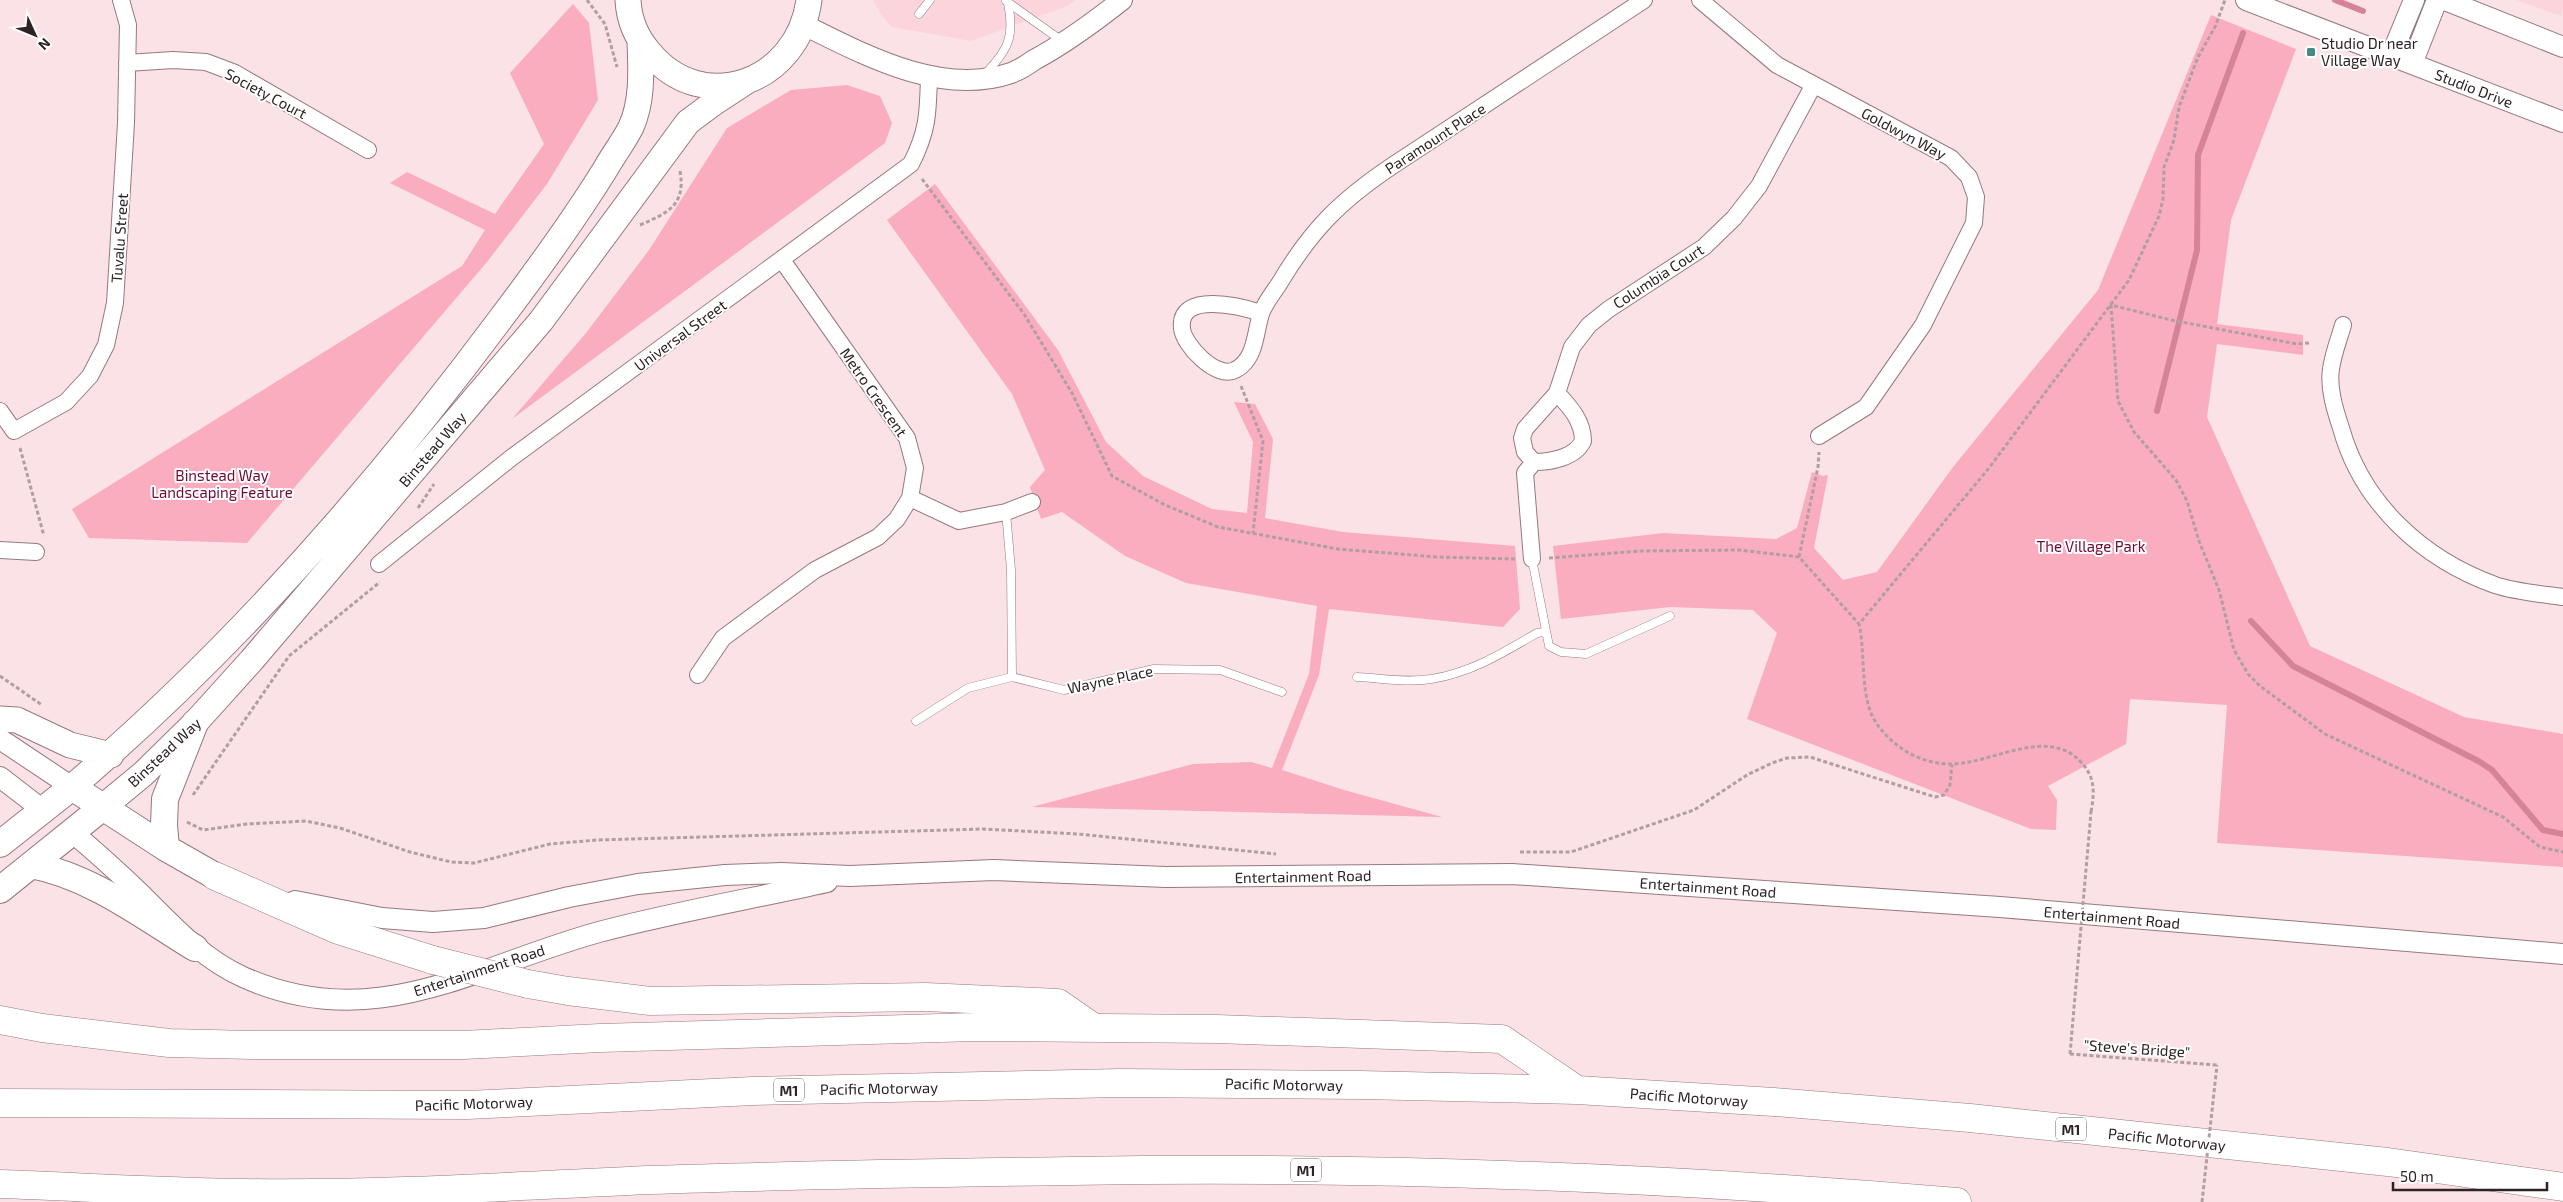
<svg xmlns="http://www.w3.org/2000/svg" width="2563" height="1202" font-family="'Exo 2',sans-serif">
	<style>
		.built { fill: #fcd4dc }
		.green { fill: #f9adbe }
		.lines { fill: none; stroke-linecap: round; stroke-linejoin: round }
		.stream { stroke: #d58497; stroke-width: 6 }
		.service-casing { stroke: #95797f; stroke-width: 9 }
		.minor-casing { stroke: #95797f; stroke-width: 18 }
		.tertiary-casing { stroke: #95797f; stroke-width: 22 }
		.primary-casing { stroke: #95797f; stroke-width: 27 }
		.trunk-casing { stroke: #95797f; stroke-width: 28 }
		.motorway-casing { stroke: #95797f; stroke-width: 29 }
		.path { stroke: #b29ea2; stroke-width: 3; stroke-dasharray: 4 2.5; stroke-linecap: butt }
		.service { stroke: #fff; stroke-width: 8 }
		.minor { stroke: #fff; stroke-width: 16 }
		.tertiary { stroke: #fff; stroke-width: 20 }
		.primary { stroke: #fff; stroke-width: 25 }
		.trunk { stroke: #fff; stroke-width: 26 }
		.motorway { stroke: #fff; stroke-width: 28 }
		.motorway-bridge-casing { stroke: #95797f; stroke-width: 29; stroke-linecap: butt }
		.path-bridge { stroke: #b29ea2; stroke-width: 3; stroke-dasharray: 4 2.5; stroke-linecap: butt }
		.motorway-bridge { stroke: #fff; stroke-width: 28 }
		.poi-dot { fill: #448a81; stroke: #fff; stroke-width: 2 }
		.labels { text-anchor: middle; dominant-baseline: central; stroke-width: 4; stroke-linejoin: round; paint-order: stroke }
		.shield { fill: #fff; stroke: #6c6466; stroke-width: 1 }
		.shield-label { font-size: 14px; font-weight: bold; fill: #2d2224 }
		.poi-label { font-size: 15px; fill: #2d2224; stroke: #fff; text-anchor: start }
		.street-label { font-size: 15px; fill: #2d2224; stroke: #fff }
		.park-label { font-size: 15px; fill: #6d0932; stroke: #fff }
	</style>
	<rect width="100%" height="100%" fill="#fbe2e7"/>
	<path class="built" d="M873,0H1076L1068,6L971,41L892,27L882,16Z
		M2516,0H2563V10L2561,16Z"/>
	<path class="green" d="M573,4L589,23L598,100L547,184L487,262L247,543L89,538L72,509L462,266L485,230L390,183L407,172L495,214L544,144L510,73Z
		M2211,15L2296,49L2231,220L2217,324L2303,335V355L2217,344L2207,417L2310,646L2464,717L2563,734V867L2217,843L2227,705L2130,699L2126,744L2048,786L2057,800L2056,830L2031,829L1747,719L1777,633L1753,610L1670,607L1561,619L1553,546L1663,533L1776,539L1797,528L1812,472L1823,476L1828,475L1814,548L1843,580L1877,572L1953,467L2098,290Z
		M847,85L880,96L892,123L885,143L512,419L586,333L649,250L727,128L791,90Z
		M935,184L1058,350L1106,442L1143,476L1212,509L1247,513L1253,442L1234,402L1255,404L1273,439L1265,518L1343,532L1515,546L1520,609L1503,627L1329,609L1319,675L1282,770L1344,790L1442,817L1032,807L1193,764L1251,762L1272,768L1309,674L1317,606L1186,583L1125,556L1062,512L1041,519L1030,487L1045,470L1012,394L887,220Z"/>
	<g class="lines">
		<path class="stream" d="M2335,0L2363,11
			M2157,411L2197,250L2198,155L2243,33
			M2251,621L2293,666L2480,762L2492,770L2543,830L2563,834"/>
		<g class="service-casing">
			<path id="service" d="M1006,1L1062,41
				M919,14L930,0
				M985,74C1008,50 1015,37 1008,3
				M1006,512L1011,570L1012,677L1064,690L1154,669L1220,670L1282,692
				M1532,559L1549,646L1561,652L1586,654L1670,616
				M1357,677C1381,678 1407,683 1431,679C1470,673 1503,653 1537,633L1545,632
				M916,721L968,688L1012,677"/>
		</g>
		<g class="minor-casing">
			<path id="minor" d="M1700,0L1777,65L1951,158L1969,177L1976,197L1974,223L1923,325L1866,407L1819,436
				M127,63L173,60L206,62L235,73L368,150
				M1261,313C1243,307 1178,290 1182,328C1183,345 1217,380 1235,370C1256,360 1255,332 1261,314C1264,304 1273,293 1279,284C1311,230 1340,201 1392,166L1644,0
				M2343,325C2339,339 2333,354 2331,369C2328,388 2335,410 2341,428C2362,504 2423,559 2495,585C2516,592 2541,594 2563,597
				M1557,393C1570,407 1583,421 1583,441C1575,458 1550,462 1534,462L1525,452L1522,438L1525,429L1557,393L1572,347L1589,325L1609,309L1704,247L1734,218L1759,186L1813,86
				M0,411L14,431L66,402L90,376L106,345L115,303L126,123L128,25L121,0
				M910,498L959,521L1006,512L1032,502
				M0,550L36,552
				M1532,559L1525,473L1534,462
				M379,564L511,458L911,164C928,131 928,113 929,76
				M698,675L723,638L815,570L878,537L897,519L910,498L915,468L907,438L782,260"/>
		</g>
		<g class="tertiary-casing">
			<path id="tertiary" d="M2246,0L2563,122
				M2445,0L2563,47
				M804,25C865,55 941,97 1011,73C1019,70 1027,65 1034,60C1066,43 1094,22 1122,0
				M2391,56L2414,0
				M2412,64L2437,0
				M0,739L72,787
				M0,777L44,811
				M72,832C97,853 120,874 143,896C174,927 203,959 243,977C374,1036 475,966 599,932C674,912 751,899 827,882
				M295,901L382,918L433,922L484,918L569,897L638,884L725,875L781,873L850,876L994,870L1166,877L1512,874L2000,907L2563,954"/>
		</g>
		<g class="primary-casing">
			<path id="primary" d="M628,0C629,20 636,37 649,52C703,118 798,82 809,0
				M0,719L17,720L70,745L111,755
				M72,787C234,649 375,488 502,317C539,268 574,220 606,168C614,154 624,141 631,127C643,101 641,69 640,42
				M103,807L143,774L195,723L251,661L541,321L688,122L715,102L747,81"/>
		</g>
		<g class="trunk-casing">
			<path id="trunk" d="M0,844L72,787L166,848L215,876
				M166,848L164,825L165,799L195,723
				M31,865C91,876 144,917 195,948
				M0,890L103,807"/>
		</g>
		<g class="motorway-casing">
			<path id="motorway" d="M215,876L338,930L433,960
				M528,984L568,991L650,1001L926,997L1058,1003L1094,1028
				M0,1020L42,1028L169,1043L252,1045H464L600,1038L974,1027L1217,1029L1502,1039L1577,1090
				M0,1103L467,1105L753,1091L1120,1083L1361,1085L1577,1090L1774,1102L1970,1118L2388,1162L2563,1187
				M0,1184C82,1187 164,1192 246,1193C380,1195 515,1186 649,1180C790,1175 931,1173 1072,1171C1367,1166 1663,1177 1957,1202"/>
		</g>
		<path class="path" d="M587,0L605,24L617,67
			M922,179L1024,314L1072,393L1112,476L1165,505L1218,527L1338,549L1437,557L1515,559
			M640,225C668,213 686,205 680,171
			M2309,343L2297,344L2171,320L2111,305L2118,401L2134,432L2176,480L2187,501L2199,541L2219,590L2234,650L2248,674L2260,686L2325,734L2503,817L2540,847L2563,852
			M1241,386L1263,441L1253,533
			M20,448L44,536
			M418,508L434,484
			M1799,557L1818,467L1819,452
			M1549,558L1640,551L1740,550L1799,557L1859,624
			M0,676L42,705
			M193,795L289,656L380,582
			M2091,812C2095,790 2095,776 2079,760C2045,727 1991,764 1951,764C1921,764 1894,748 1877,724C1859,699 1866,654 1859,624L1989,468L2129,280L2159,216L2163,199L2164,167L2174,140L2179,107L2198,57L2215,27L2225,0
			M187,822L203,830L247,824L306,821L340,828L410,852L451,862L474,863L550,844L597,840L983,829L1078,834L1276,854
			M1520,852H1571L1694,810L1747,775L1772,763L1787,758L1810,757L1935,797L1944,795L1950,785L1952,764
			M2070,1054L2217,1065"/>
		<use href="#service" class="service"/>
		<use href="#minor" class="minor"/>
		<use href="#tertiary" class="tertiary"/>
		<use href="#primary" class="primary"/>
		<use href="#trunk" class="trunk"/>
		<use href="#motorway" class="motorway"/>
		<g class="motorway-bridge-casing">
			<path id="motorway-bridge" d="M433,960L528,984"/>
		</g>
		<path class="path-bridge" d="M2070,1054L2091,812
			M2202,1202L2217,1065"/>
		<use href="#motorway-bridge" class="motorway-bridge"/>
	</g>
	<rect class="poi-dot" x="2306" y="47" width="10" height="10" rx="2.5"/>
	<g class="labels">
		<g class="shield">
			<rect x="774" y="1078.5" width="30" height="23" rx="4"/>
			<rect x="2056" y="1117.5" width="30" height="23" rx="4"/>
			<rect x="1291" y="1158.5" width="30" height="23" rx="4"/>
		</g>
		<g class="shield-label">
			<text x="789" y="1090">M1</text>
			<text x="2071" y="1129">M1</text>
			<text x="1306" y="1170">M1</text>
		</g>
		<g class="poi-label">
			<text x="2321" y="43">Studio Dr near<tspan x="2321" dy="17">Village Way</tspan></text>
		</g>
		<g class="street-label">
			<text transform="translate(2474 88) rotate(21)">Studio Drive</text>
			<text transform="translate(266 93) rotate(28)">Society Court</text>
			<text transform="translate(1904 133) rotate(28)">Goldwyn Way</text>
			<text transform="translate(1435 138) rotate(-33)">Paramount Place</text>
			<text transform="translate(119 238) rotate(-86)">Tuvalu Street</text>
			<text transform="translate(1658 276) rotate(-33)">Columbia Court</text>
			<text transform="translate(680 335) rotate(-36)">Universal Street</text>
			<text transform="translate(874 392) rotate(55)">Metro Crescent</text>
			<text transform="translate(432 449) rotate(-49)">Binstead Way</text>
			<text transform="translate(1110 679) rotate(-12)">Wayne Place</text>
			<text transform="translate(164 752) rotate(-43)">Binstead Way</text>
			<text transform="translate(1303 876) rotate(-1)">Entertainment Road</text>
			<text transform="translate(1708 887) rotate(4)">Entertainment Road</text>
			<text transform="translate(2112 917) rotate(5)">Entertainment Road</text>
			<text transform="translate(479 970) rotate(-18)">Entertainment Road</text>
			<text transform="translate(2137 1048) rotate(4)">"Steve's Bridge"</text>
			<text transform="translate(1284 1084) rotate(1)">Pacific Motorway</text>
			<text transform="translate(879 1088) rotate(-1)">Pacific Motorway</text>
			<text transform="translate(1689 1097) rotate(4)">Pacific Motorway</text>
			<text transform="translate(474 1103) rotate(-2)">Pacific Motorway</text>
			<text transform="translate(2167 1139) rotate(6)">Pacific Motorway</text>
		</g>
		<g class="park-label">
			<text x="222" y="475">Binstead Way<tspan x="222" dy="17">Landscaping Feature</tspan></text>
			<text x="2091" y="546">The Village Park</text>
		</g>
	</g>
	<g transform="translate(35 35) rotate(134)" stroke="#ffffff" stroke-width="4" paint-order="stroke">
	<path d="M0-4L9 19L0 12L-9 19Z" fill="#2d2224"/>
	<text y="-8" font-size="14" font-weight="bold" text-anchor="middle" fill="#2d2224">N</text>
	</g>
	<path d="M2393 1182v8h154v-8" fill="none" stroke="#2d2224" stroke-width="2.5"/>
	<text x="2400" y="1182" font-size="15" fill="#2d2224" stroke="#ffffff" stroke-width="4" paint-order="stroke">50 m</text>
</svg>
